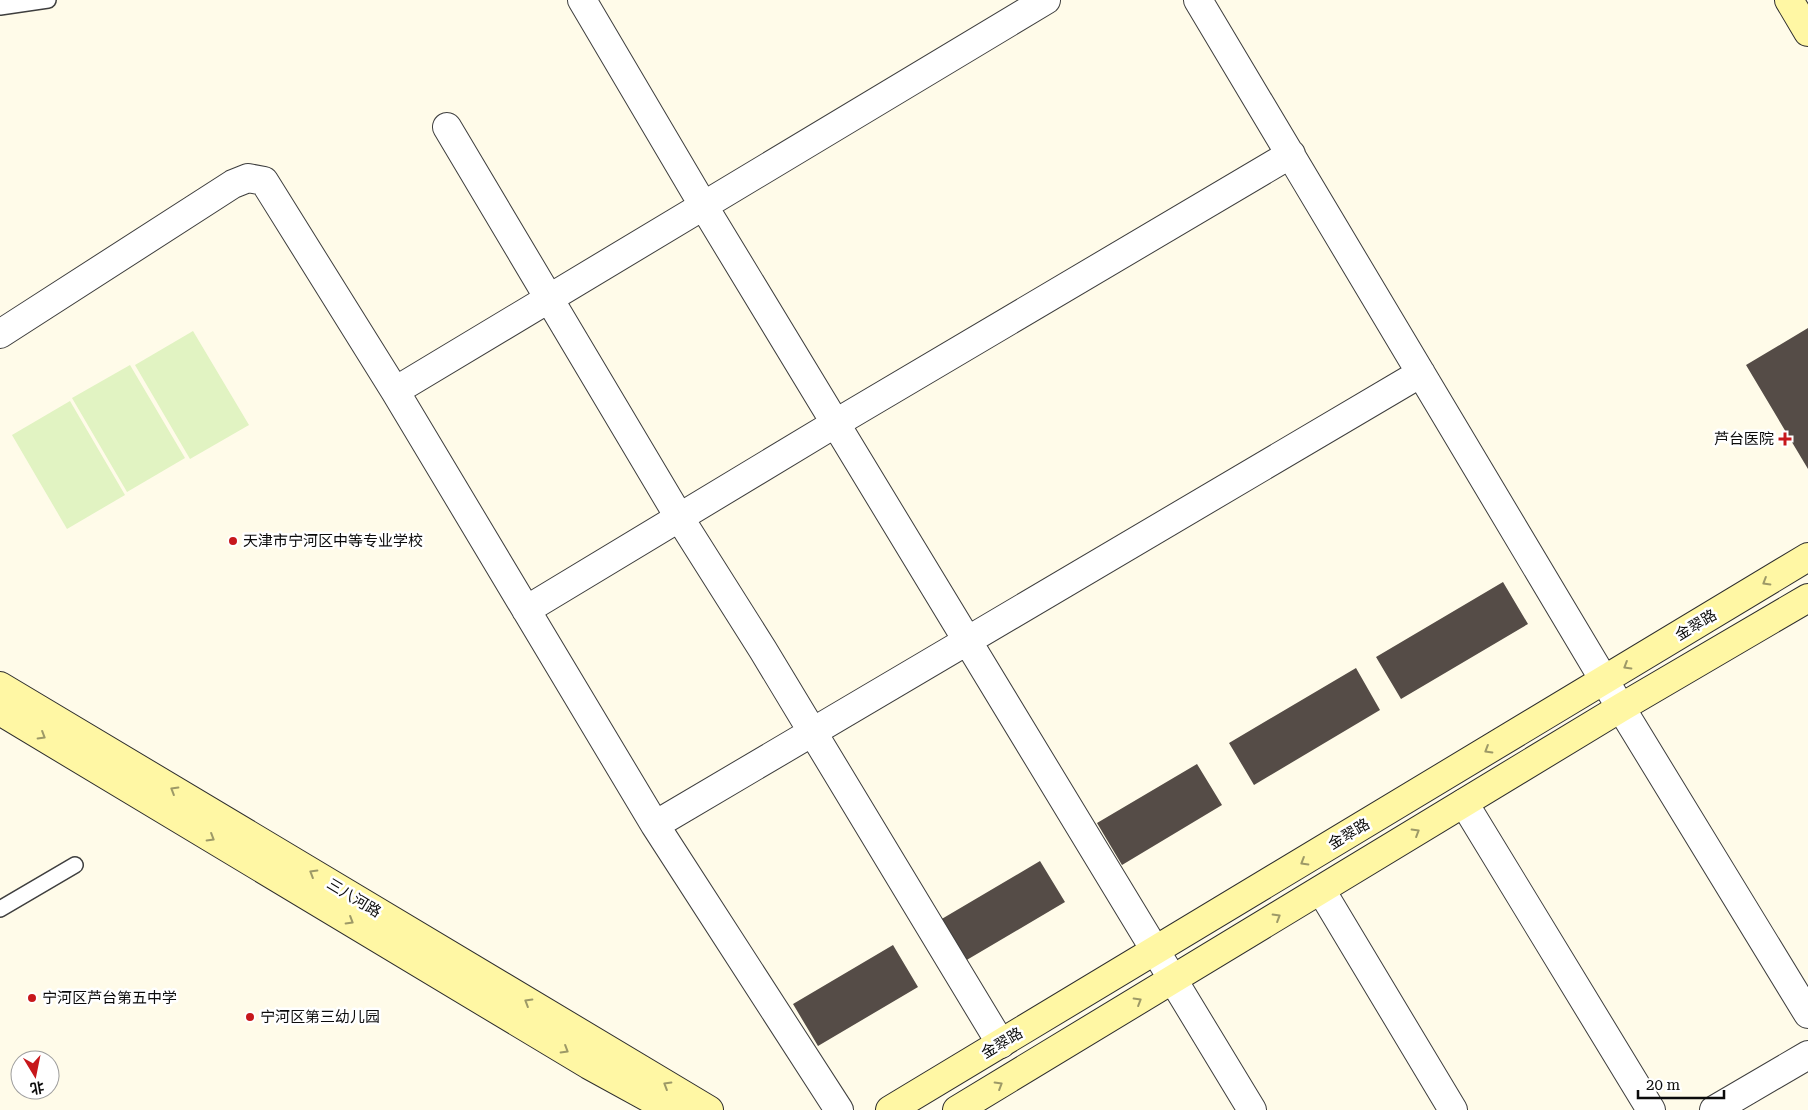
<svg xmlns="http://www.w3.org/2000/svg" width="1808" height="1110" font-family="'Roboto Serif','Noto Sans SC',serif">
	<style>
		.pitch { fill: #e1f3c2 }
		.building { fill: #554c47 }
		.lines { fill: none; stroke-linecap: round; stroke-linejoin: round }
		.lane-casing { stroke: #3e3e3e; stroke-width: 18 }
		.street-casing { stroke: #3e3e3e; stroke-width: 30 }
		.secondary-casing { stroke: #2d2d2d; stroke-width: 30 }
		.lane { stroke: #fff; stroke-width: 15 }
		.street { stroke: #fff; stroke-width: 28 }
		.secondary { stroke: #fff7a4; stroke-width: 28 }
		.oneway { stroke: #9d9967 }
		.poi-dot { fill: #c7171b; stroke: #fff; stroke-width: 2 }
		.labels { text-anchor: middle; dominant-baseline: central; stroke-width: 5; stroke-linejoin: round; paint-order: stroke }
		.poi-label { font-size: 15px; fill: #0b0b0b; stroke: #fff; text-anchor: start }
		.street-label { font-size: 15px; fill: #0b0b0b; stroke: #fff }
	</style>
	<rect width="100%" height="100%" fill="#fffbe9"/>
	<path class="pitch" d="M193,331L249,425L190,459L135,365Z
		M130,365L185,458L127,492L72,398Z
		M70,401L125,495L67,529L12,435Z"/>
	<path class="building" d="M1808,328V469L1746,365Z
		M1503,582L1528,624L1401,699L1376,657Z
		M1356,668L1380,710L1254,785L1229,743Z
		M1197,764L1222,805L1122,865L1097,823Z
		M1040,861L1065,902L965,961L940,920Z
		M893,945L918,987L818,1046L793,1004Z"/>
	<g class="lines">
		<g class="lane-casing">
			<path id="lane" d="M0,7L48,0
				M0,909L75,865"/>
		</g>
		<g class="street-casing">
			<path id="street" d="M582,0L703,205L1252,1110
				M1198,0L1604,680L1808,1014
				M447,127L679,517L763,650L1001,1044
				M0,334L233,184L248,178L264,181L395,391L655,825L839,1110
				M395,391L1046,0
				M526,610L836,423L1291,154
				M1464,803L1651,1110
				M655,825L1421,373
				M1321,890L1453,1110
				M1714,1110L1808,1055"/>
		</g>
		<g class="secondary-casing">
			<path id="secondary" d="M1789,0L1808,32
				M0,686L709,1110
				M0,711L589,1065L671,1110
				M890,1110L1808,557
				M957,1110L1622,707L1808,598"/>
		</g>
		<use href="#lane" class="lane"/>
		<use href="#street" class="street"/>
		<use href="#secondary" class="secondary"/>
	</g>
	<defs><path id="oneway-chevron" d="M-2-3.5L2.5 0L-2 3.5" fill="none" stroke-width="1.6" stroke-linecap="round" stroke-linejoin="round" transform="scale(1.25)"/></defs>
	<g class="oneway">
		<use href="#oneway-chevron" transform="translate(1766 582) rotate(149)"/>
		<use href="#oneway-chevron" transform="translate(1627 666) rotate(149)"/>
		<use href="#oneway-chevron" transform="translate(42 736) rotate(31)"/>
		<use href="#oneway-chevron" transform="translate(1488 750) rotate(149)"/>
		<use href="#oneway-chevron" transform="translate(174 790) rotate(-149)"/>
		<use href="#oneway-chevron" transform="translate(1416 832) rotate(-31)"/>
		<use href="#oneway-chevron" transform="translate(211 838) rotate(31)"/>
		<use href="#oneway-chevron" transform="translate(1304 862) rotate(149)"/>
		<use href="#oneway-chevron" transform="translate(313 873) rotate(-149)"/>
		<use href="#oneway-chevron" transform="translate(1277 917) rotate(-31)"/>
		<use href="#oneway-chevron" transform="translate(350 921) rotate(31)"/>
		<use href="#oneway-chevron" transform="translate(1138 1001) rotate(-31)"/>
		<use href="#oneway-chevron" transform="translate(528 1002) rotate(-149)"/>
		<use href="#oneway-chevron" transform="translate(565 1050) rotate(31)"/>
		<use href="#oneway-chevron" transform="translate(667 1085) rotate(-149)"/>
		<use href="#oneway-chevron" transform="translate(999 1085) rotate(-31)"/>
	</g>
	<g class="poi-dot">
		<path d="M1782.5 431.5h5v5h5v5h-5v5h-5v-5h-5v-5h5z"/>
		<circle cx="233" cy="541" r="5"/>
		<circle cx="32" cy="998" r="5"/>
		<circle cx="250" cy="1017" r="5"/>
	</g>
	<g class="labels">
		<g class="poi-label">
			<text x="1774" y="439" text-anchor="end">芦台医院</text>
			<text x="243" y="541">天津市宁河区中等专业学校</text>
			<text x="42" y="998">宁河区芦台第五中学</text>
			<text x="260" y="1017">宁河区第三幼儿园</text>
		</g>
		<g class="street-label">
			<text transform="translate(1696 625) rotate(-31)">金翠路</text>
			<text transform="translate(1349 834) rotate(-31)">金翠路</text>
			<text transform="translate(354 898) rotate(31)">三八河路</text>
			<text transform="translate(1002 1043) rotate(-31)">金翠路</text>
		</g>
	</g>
	<g transform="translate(35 1075) rotate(170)"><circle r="24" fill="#ffffff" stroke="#9d9d9d"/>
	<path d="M0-4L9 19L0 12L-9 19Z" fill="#c7171b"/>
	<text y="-8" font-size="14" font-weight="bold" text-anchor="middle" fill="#0b0b0b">北</text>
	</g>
	<path d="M1638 1090v8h86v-8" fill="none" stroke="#0b0b0b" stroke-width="2.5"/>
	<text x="1646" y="1090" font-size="15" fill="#0b0b0b" stroke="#ffffff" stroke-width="4" paint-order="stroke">20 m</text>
</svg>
